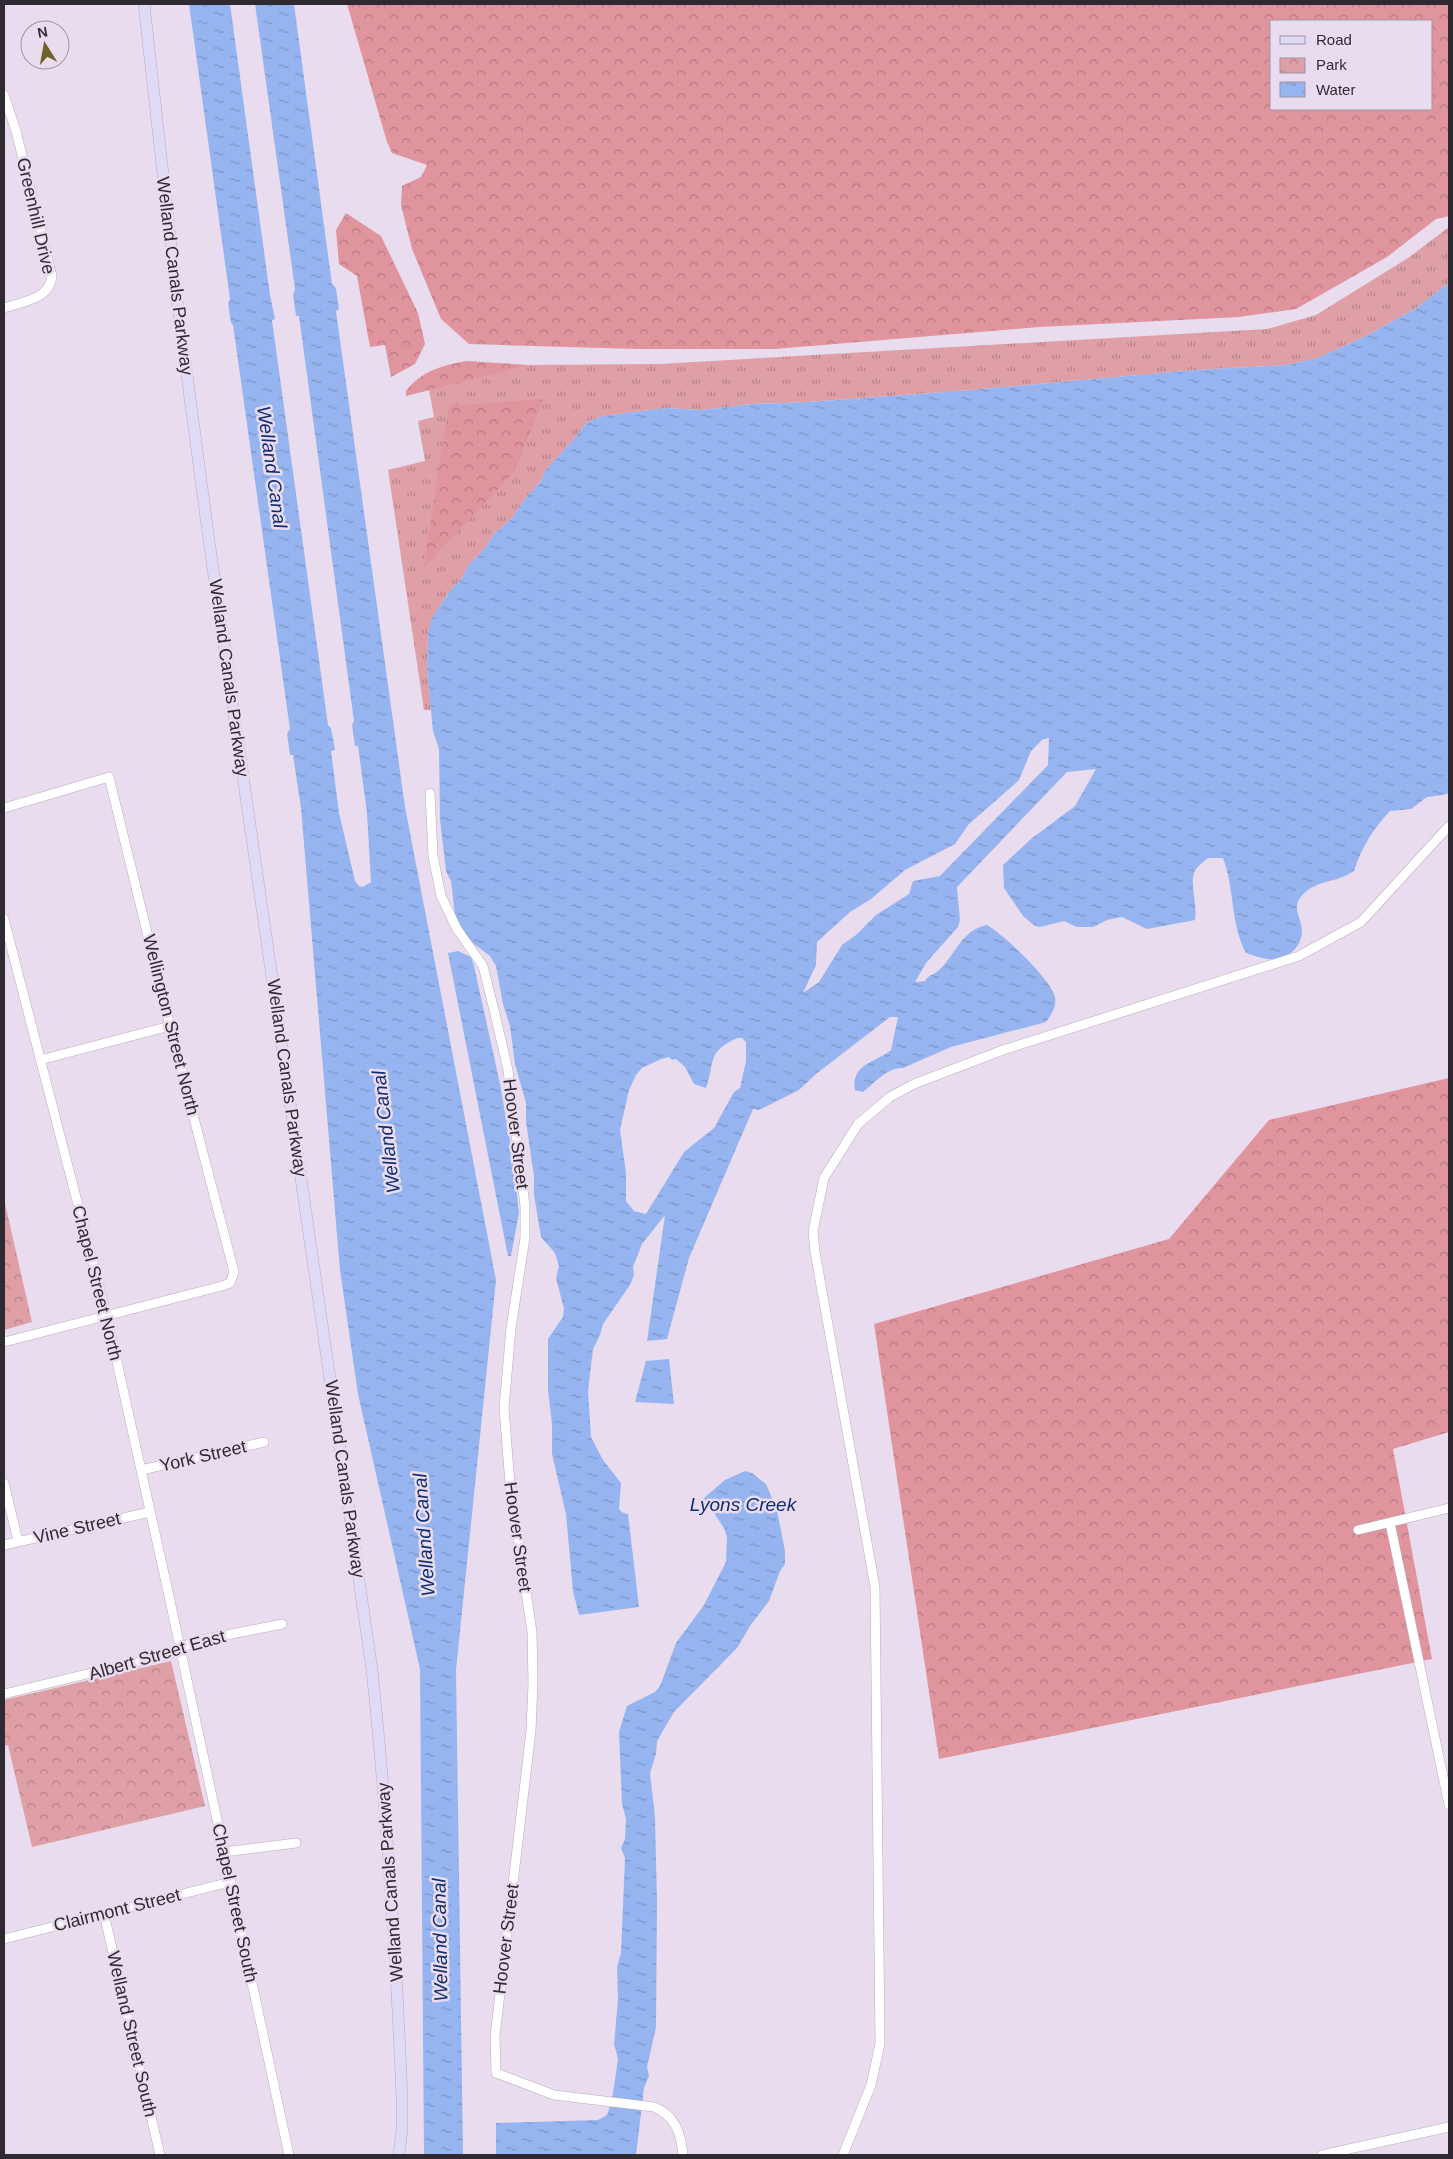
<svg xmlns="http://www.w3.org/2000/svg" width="1453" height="2159" font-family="Arial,sans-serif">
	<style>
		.grass { fill: url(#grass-tufts) }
		.forest { fill: url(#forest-crowns); fill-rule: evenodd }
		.park { fill: url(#park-crowns) }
		.water { fill: url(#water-ripples); fill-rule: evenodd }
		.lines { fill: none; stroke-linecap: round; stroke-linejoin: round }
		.street-casing { stroke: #b8acbd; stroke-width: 10 }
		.secondary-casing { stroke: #b8acbd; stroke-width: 12 }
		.street { stroke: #fff; stroke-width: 9 }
		.secondary { stroke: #dfdaf5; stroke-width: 11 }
		.labels { text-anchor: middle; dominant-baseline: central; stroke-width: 5; stroke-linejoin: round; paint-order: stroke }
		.street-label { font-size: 18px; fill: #2f2a31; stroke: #e9dcee }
		.water-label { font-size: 19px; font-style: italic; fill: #102d71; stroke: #e9dcee }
	</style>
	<defs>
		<pattern id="grass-tufts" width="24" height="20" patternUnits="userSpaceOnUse" patternTransform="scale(1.25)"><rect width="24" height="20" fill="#df9fa6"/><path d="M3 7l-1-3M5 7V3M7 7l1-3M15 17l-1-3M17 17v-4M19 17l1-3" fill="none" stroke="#b58288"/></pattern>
		<pattern id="forest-crowns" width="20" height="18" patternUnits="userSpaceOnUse" patternTransform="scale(1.25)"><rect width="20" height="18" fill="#e0949e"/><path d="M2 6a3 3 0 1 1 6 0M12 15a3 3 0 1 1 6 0" fill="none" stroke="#b67981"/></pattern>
		<pattern id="park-crowns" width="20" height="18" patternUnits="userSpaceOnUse" patternTransform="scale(1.25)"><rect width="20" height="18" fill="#df9fa6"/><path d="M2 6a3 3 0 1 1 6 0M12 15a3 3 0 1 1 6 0" fill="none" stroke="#b58288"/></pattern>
		<pattern id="water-ripples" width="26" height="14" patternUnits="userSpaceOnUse" patternTransform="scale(1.25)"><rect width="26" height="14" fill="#96b5f0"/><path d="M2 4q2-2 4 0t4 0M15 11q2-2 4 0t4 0" fill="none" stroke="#7b93c3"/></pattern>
	</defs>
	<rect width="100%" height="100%" fill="#e9dcee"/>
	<path class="grass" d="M1449,227V283L1415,309L1368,335L1318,358L1287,365L1195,370L960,391L808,402L752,404L702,410L666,408L603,416L587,422L575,438L545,471L541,481L527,496L512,518L493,535L486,547L468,566L461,580L453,587L437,610L428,633L427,672L431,710H424L388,470L425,461L418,421L434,417L429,389L529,365L660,364L1267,329L1316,315L1408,258Z"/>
	<path class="forest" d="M347,4H1449V216L1436,219L1387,257L1296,309L1239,317L1039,327L775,349H636L469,344L441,319L412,249L401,205L402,186L421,177L427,165L392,153L387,142ZM1272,21H1432V109H1272Z
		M346,213L381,236L418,313L425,344L415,364L391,377L385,345L370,347L357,276L339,264L336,230Z
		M467,361L529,365L406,396V391C421,371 443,365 467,361Z
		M544,399L513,473L423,569L449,406Z
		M1449,1078V1432L1393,1449L1432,1659L939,1759L874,1324L1169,1239L1269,1120Z"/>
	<path class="park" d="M4,1199L32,1322L4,1330Z
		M171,1661L205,1806L32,1847L8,1745L4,1746V1700Z"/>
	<path class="water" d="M189,4H230L270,295L275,319L272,320L328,725L331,728L335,750L331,751L339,813L355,881L359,886L363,887L371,882L367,813L358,746H355L352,725L354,721L299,316H296L293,295L295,289L255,4H294L332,284L336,288L339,309L336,311L405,807L496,1280L456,1670L463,2155H424L420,1669L358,1394L340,1270L301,808L293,755H290L287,734L290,729L233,325L231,323L228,303L230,299Z
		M1449,283V793L1444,795L1427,797L1411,809L1390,811C1373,829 1361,848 1354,871C1335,884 1314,879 1300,898C1292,908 1302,920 1302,931C1302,948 1285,962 1268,959C1260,958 1253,955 1246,953C1230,923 1235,889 1223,858H1208C1204,861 1199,865 1196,869C1188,879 1198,906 1195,920L1147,929L1122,917L1107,920L1093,927H1077L1064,921L1040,927L1035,926L1023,916L1004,888L1003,865L1031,839L1075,806L1096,769L1067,772L957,887L960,920L958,927L926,963L915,982L925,981C929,975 933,975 938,971C956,955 961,930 987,925C1004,935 1051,979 1055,997C1057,1006 1051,1015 1046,1022L951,1047L903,1068C887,1067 875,1083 863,1092L855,1090C850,1064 877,1062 891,1050L898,1017H890L816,1074L799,1090L759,1110L753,1109L689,1258L667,1339L647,1341L665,1215L642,1244L633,1267L634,1275L630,1285L603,1324L600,1335L593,1349L588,1391L591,1437L603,1460L621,1483L619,1509L623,1513L628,1514L639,1607L579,1615L573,1591L566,1514L552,1454V1424L548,1390V1339L563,1317L564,1309L556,1278L559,1266L555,1253L541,1237L534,1195V1176L526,1122V1103L515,1064L510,1026L503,1004L496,966L490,956L474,944L462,930L455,915L451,881L446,871L440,820L439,749L433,731L427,672L428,633L431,620L437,610L453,587L461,580L468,566L486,547L493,535L512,518L527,496L541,481L545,471L575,438L587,422L603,416L666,408L702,410L752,404L808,402L960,391L1195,370L1287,365L1318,358L1368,335L1415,309ZM1049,738L1048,765L940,876L913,881L909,894L876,915L856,935L842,945L819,982L803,993L816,965L817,942L850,912L871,899L905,870L955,844L968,825L1019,780L1031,751L1043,739ZM737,1038H742L746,1042V1061L740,1088L734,1092L714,1128L684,1152L646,1214L634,1211L626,1201V1173L620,1130L629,1090L636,1075L642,1068L661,1059L669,1057L672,1060L676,1059L685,1067L694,1084L706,1088C716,1060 706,1053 737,1038Z
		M458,951L471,957L474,966L500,1084L513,1157L519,1213L511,1256H508L448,953Z
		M669,1359L674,1404L635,1402L646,1361Z
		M745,1471L752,1473L766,1484L777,1510L785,1551V1564L780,1571L769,1601L750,1626L737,1648L674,1712L657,1741L656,1754L650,1773L655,1817L657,1902L656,2027L647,2067L649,2076L644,2088L636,2155H496V2123L598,2120L607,2115L612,2100L618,2059L614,2044L618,2000L617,1967L621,1953L625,1858L621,1848L625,1839L626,1819L622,1804L619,1732L627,1706L655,1692L660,1686L676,1643L704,1605L726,1562L727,1537L724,1528L704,1498L725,1480Z"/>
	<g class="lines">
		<g class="street-casing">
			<path id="street" d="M4,95L16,131L52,276C50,299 22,302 4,308
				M430,793L433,856L441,896L457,929L483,966L495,1014L508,1070L525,1206V1238L511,1328L504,1408L510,1484L532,1632L533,1683L531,1731L495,2036L496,2073L554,2095L654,2107C676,2116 681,2134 683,2155
				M4,808L109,777L170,1026L234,1272L230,1283L222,1286L4,1342
				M4,919L107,1317L169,1596L289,2155
				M40,1060L170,1026
				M141,1470L264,1442
				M4,1483L18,1541
				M1390,1523L1449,1805
				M1358,1530L1449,1508
				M4,1545L150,1512
				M4,1694L170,1654L181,1650L191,1642L282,1624
				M224,1852L296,1843
				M104,1914L160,2155
				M4,1939L230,1882
				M843,2155L871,2085L880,2044L875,1587L815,1252L813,1231L824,1178L858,1124L890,1097L914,1084L1003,1050L1299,956L1361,922L1449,826
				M1322,2155L1449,2127"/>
		</g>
		<g class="secondary-casing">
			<path id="secondary" d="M144,4L178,308L210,548L372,1670C387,1812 396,1955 402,2097V2129L399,2155"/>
		</g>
		<use href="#street" class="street"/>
		<use href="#secondary" class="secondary"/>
	</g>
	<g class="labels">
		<g class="street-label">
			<text transform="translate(36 216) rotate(77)">Greenhill Drive</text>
			<text transform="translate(175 276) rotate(83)">Welland Canals Parkway</text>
			<text transform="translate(229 678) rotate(82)">Welland Canals Parkway</text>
			<text transform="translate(171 1025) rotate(76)">Wellington Street North</text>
			<text transform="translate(287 1078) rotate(82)">Welland Canals Parkway</text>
			<text transform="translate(516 1134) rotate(83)">Hoover Street</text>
			<text transform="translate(97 1283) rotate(76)">Chapel Street North</text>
			<text transform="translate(203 1456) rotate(-13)">York Street</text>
			<text transform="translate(345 1479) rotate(82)">Welland Canals Parkway</text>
			<text transform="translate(77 1528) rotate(-13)">Vine Street</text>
			<text transform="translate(518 1537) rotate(82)">Hoover Street</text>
			<text transform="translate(157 1655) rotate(-16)">Albert Street East</text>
			<text transform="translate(390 1882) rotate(-94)">Welland Canals Parkway</text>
			<text transform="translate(235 1903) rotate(78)">Chapel Street South</text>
			<text transform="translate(117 1910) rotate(-14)">Clairmont Street</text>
			<text transform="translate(506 1939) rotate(-83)">Hoover Street</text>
			<text transform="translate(132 2034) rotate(77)">Welland Street South</text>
		</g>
		<g class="water-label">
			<text transform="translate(272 467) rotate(82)">Welland Canal</text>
			<text transform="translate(386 1132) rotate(-97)">Welland Canal</text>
			<text x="743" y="1504">Lyons Creek</text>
			<text transform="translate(424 1535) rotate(-94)">Welland Canal</text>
			<text transform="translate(440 1940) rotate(-91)">Welland Canal</text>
		</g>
	</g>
	<rect width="1453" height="2159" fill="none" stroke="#2f2a31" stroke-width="10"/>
	<rect x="1270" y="20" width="162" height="90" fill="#e9dcee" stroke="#9f95a2"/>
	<rect x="1280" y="36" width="25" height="8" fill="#dfdaf5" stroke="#9f95a2"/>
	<text x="1316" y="45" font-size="15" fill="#2f2a31">Road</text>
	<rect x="1280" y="58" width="25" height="15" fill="url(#park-crowns)" stroke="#9f95a2"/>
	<text x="1316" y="70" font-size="15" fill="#2f2a31">Park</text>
	<rect x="1280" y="82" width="25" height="15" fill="url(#water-ripples)" stroke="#9f95a2"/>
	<text x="1316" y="95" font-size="15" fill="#2f2a31">Water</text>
	<g transform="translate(45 45) rotate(349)"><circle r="24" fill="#e9dcee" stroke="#9f95a2"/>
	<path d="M0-4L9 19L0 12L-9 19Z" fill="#70602e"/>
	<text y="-8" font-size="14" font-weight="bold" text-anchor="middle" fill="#2f2a31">N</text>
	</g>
</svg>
